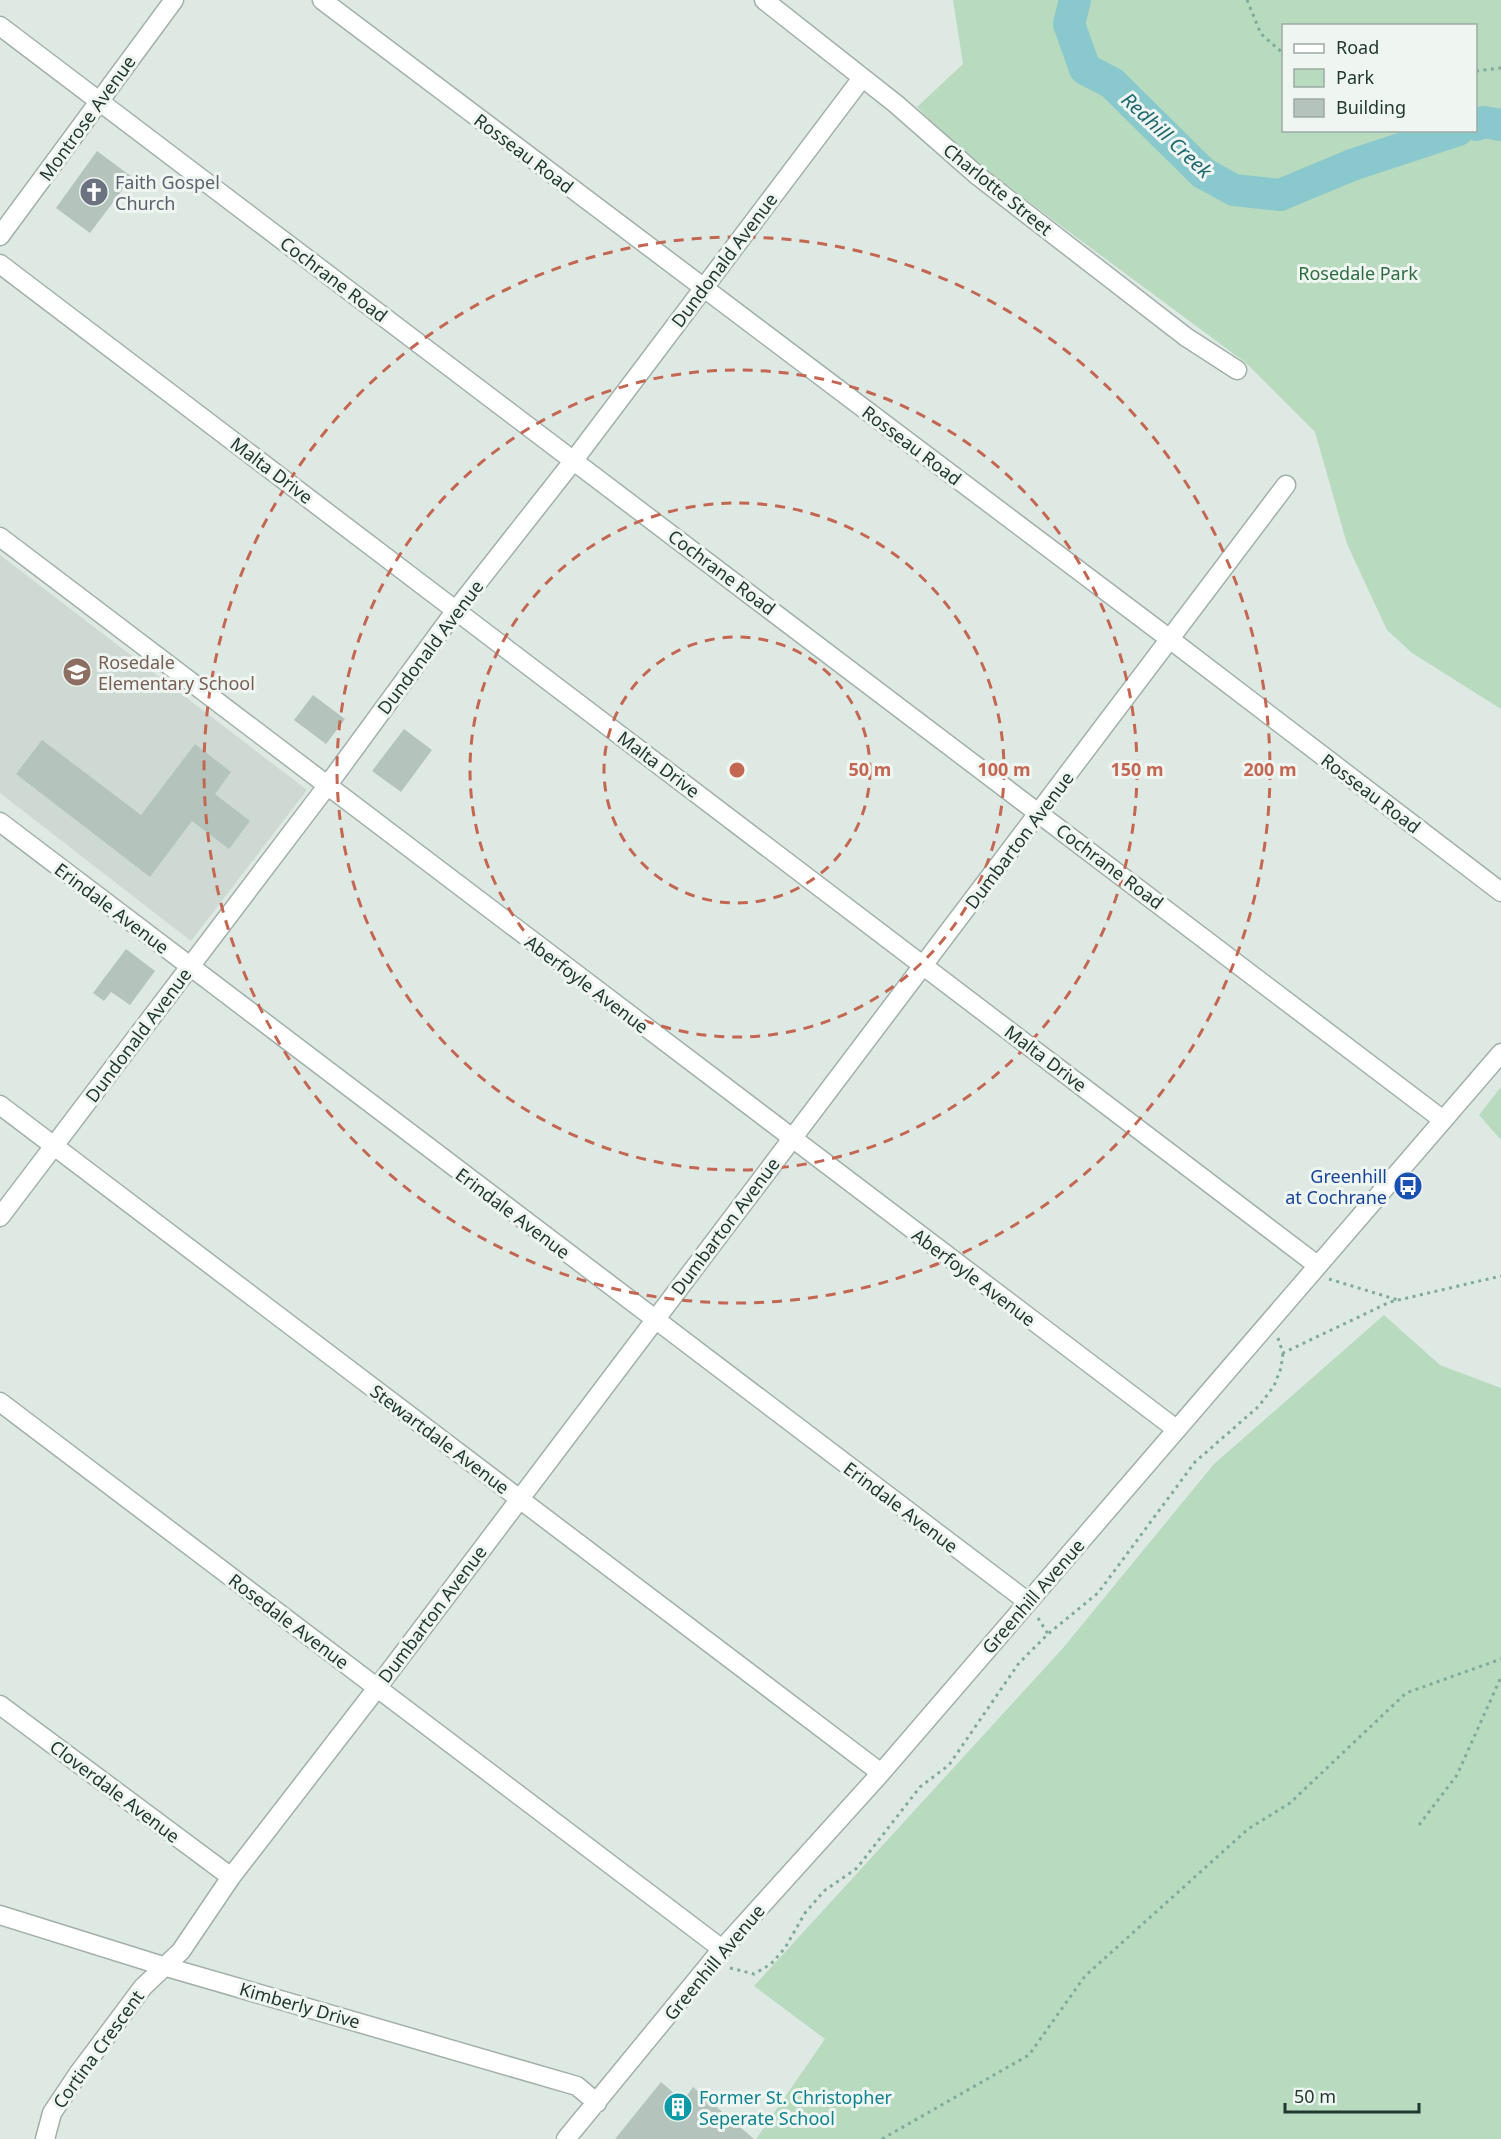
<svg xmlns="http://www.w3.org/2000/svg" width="1501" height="2139" font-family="'Noto Sans',sans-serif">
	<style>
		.built { fill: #cdd9d2 }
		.green { fill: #b8dabe; fill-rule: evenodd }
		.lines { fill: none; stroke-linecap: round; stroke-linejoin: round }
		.river { stroke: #89c8cc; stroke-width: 32 }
		.building { fill: #b4c4bc }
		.minor-casing { stroke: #a2b0aa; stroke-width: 21 }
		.tertiary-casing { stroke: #a2b0aa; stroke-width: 21 }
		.path { stroke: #80ab9a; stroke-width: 3; stroke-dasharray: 3 4.5; stroke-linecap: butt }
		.minor { stroke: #fff; stroke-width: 18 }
		.tertiary { stroke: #fff; stroke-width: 18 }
		.ring { fill: none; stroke: #c36652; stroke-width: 3; stroke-dasharray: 10 8 }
		.labels { text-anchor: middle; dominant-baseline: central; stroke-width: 6; stroke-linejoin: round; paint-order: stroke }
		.street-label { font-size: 18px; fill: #213830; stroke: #eff6f2 }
		.worship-label { font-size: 18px; fill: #5b616d; stroke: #eff6f2; text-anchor: start }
		.park-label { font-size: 18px; fill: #2d6d40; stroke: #eff6f2 }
		.education-label { font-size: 18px; fill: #785e54; stroke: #eff6f2; text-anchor: start }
		.transit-label { font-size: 18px; fill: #164399; stroke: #eff6f2; text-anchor: end }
		.culture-label { font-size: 18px; fill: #0d838f; stroke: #eff6f2; text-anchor: start }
		.water-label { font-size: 20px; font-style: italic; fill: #1f6a70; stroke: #eff6f2 }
		.centre { fill: #c36652; stroke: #eff6f2; stroke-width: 3 }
		.ring-label { font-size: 18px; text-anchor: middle; font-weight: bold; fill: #c36652; stroke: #eff6f2; stroke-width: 6; stroke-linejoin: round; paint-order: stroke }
	</style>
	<rect width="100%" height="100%" fill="#dfe9e4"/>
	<path class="built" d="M0,555L307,790L191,941L0,793Z"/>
	<path class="green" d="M953,0H1501V709L1412,653L1387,630L1347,544L1315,432L1246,363L971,159L917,107L963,64ZM1284,26H1476V130H1284Z
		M1501,1087V1140L1479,1115Z
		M1384,1315L1440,1365L1501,1388V2139H756L825,2039L754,1986L1063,1648L1214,1464Z"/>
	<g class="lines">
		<path class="river" d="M1075,0L1069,24L1085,69L1112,83L1203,173L1234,190L1280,195L1352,165L1458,130
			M1476,125L1484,122L1501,125"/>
	</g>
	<path class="building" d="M97,151L132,177L90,233L56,208Z
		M313,695L345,719L326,744L294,720Z
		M404,729L432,750L401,792L372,771Z
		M42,740L141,815L195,744L231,772L215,794L250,821L229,849L192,821L150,877L16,774Z
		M126,949L155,971L130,1005L111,992L104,1001L93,993Z
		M661,2082L683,2101L693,2087L754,2139H615Z"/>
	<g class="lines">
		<g class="minor-casing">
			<path id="minor" d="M322,0L1171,640L1501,892
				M764,0L896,104L978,176L1186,337L1237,370
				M0,236L174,0
				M0,264L1317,1265
				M0,537L1176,1429
				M0,822L1028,1602
				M0,1105L881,1773
				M0,1217L327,786L456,610L574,460L862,78
				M0,1402L722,1949
				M0,1705L231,1877
				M0,1915L163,1966L577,2086L597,2103
				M45,2139L52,2113L78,2074L143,1987L181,1951L231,1877L377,1688L1286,485
				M566,2139L722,1949L881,1773L1501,1053"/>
		</g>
		<g class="tertiary-casing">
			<path id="tertiary" d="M0,26L1443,1120"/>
		</g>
		<path class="path" d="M1247,0L1261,34L1284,54
			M1476,71L1501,68
			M1329,1279L1398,1300
			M1278,1338L1283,1353L1390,1302L1501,1276
			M1038,1618L1048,1634
			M1419,1825L1457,1775L1501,1677
			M730,1968L754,1974L771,1964L785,1948L805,1913L824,1891L857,1868L920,1787L949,1765L1019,1663L1048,1634L1098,1593L1195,1462L1259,1406L1274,1386L1281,1368L1283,1353
			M882,2139L1029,2055L1085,1976L1248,1829L1290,1803L1406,1693L1501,1659"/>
		<use href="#minor" class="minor"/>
		<use href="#tertiary" class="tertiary"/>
	</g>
	<g class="ring">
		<circle cx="737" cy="770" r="133"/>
		<circle cx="737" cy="770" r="267"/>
		<circle cx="737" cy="770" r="400"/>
		<circle cx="737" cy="770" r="533"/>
	</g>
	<defs>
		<g id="church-disc" transform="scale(1.5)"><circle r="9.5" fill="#6b7280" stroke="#eff6f2"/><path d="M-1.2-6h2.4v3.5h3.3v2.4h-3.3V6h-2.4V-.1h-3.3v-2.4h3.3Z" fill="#fff"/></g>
		<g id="school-disc" transform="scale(1.5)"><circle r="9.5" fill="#8d6e63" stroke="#eff6f2"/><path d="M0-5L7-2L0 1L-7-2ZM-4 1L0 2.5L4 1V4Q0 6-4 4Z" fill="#fff"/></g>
		<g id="bus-disc" transform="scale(1.5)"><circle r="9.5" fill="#1a4fb4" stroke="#eff6f2"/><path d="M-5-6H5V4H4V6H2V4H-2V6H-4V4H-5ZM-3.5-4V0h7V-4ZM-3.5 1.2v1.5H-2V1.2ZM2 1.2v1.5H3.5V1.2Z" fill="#fff"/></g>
		<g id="building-disc" transform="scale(1.5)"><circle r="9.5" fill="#0f9aa8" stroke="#eff6f2"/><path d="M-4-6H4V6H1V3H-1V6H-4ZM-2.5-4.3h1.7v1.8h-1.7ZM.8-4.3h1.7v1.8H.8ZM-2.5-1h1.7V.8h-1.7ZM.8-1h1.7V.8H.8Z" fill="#fff"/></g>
	</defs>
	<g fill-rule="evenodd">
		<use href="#church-disc" x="94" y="192"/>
		<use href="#school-disc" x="77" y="672"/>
		<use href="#bus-disc" x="1408" y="1186"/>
		<use href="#building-disc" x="678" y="2107"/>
	</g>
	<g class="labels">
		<g class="street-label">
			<text transform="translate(87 118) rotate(-54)">Montrose Avenue</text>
			<text transform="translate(524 153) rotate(37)">Rosseau Road</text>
			<text transform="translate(998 189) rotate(39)">Charlotte Street</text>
			<text transform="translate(724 260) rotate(-53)">Dundonald Avenue</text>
			<text transform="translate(334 279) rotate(37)">Cochrane Road</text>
			<text transform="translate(912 445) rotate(37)">Rosseau Road</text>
			<text transform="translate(272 470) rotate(37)">Malta Drive</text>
			<text transform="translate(722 572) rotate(37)">Cochrane Road</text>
			<text transform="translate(430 647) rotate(-53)">Dundonald Avenue</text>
			<text transform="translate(659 764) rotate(37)">Malta Drive</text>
			<text transform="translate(1371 793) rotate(37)">Rosseau Road</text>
			<text transform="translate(1019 840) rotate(-53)">Dumbarton Avenue</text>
			<text transform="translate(1110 866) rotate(37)">Cochrane Road</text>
			<text transform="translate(112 908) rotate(37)">Erindale Avenue</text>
			<text transform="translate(587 984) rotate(37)">Aberfoyle Avenue</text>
			<text transform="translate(138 1035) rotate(-53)">Dundonald Avenue</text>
			<text transform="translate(1046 1058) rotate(37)">Malta Drive</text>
			<text transform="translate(513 1213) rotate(37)">Erindale Avenue</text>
			<text transform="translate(725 1226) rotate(-53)">Dumbarton Avenue</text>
			<text transform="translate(974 1277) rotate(37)">Aberfoyle Avenue</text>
			<text transform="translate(440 1439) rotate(37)">Stewartdale Avenue</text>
			<text transform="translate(901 1507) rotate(37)">Erindale Avenue</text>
			<text transform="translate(1033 1596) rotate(-49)">Greenhill Avenue</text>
			<text transform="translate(432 1614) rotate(-53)">Dumbarton Avenue</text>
			<text transform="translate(289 1621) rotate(37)">Rosedale Avenue</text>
			<text transform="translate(115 1791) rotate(37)">Cloverdale Avenue</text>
			<text transform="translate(714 1962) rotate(-50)">Greenhill Avenue</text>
			<text transform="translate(300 2005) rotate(16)">Kimberly Drive</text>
			<text transform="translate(98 2049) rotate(-54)">Cortina Crescent</text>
		</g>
		<g class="worship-label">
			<text x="115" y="182">Faith Gospel<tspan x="115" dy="21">Church</tspan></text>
		</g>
		<g class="park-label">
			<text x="1358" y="273">Rosedale Park</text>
		</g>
		<g class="education-label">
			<text x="98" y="662">Rosedale<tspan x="98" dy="21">Elementary School</tspan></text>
		</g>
		<g class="transit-label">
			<text x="1387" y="1176">Greenhill<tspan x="1387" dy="21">at Cochrane</tspan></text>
		</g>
		<g class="culture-label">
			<text x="699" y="2097">Former St. Christopher<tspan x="699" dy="21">Seperate School</tspan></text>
		</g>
		<g class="water-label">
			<text transform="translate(1167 135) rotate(43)">Redhill Creek</text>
		</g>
	</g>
	<circle cx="737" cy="770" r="9" class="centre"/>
	<g class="ring-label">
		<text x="870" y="776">50 m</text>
		<text x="1004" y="776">100 m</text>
		<text x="1137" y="776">150 m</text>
		<text x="1270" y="776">200 m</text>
	</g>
	<rect x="1282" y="24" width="195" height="108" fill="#eff6f2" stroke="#9daaa4" stroke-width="1.5"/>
	<rect x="1294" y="44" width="30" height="9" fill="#ffffff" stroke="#9daaa4" stroke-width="1.5"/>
	<text x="1336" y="54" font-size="18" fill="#213830">Road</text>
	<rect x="1294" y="69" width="30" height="18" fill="#b8dabe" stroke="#9daaa4" stroke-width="1.5"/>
	<text x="1336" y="84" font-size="18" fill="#213830">Park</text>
	<rect x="1294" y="99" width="30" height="18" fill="#b4c4bc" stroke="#9daaa4" stroke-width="1.5"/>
	<text x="1336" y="114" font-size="18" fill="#213830">Building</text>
	<path d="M1285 2103v9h134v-9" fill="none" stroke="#213830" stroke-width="3"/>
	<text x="1294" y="2103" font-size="18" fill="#213830" stroke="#eff6f2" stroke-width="4.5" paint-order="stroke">50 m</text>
</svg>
